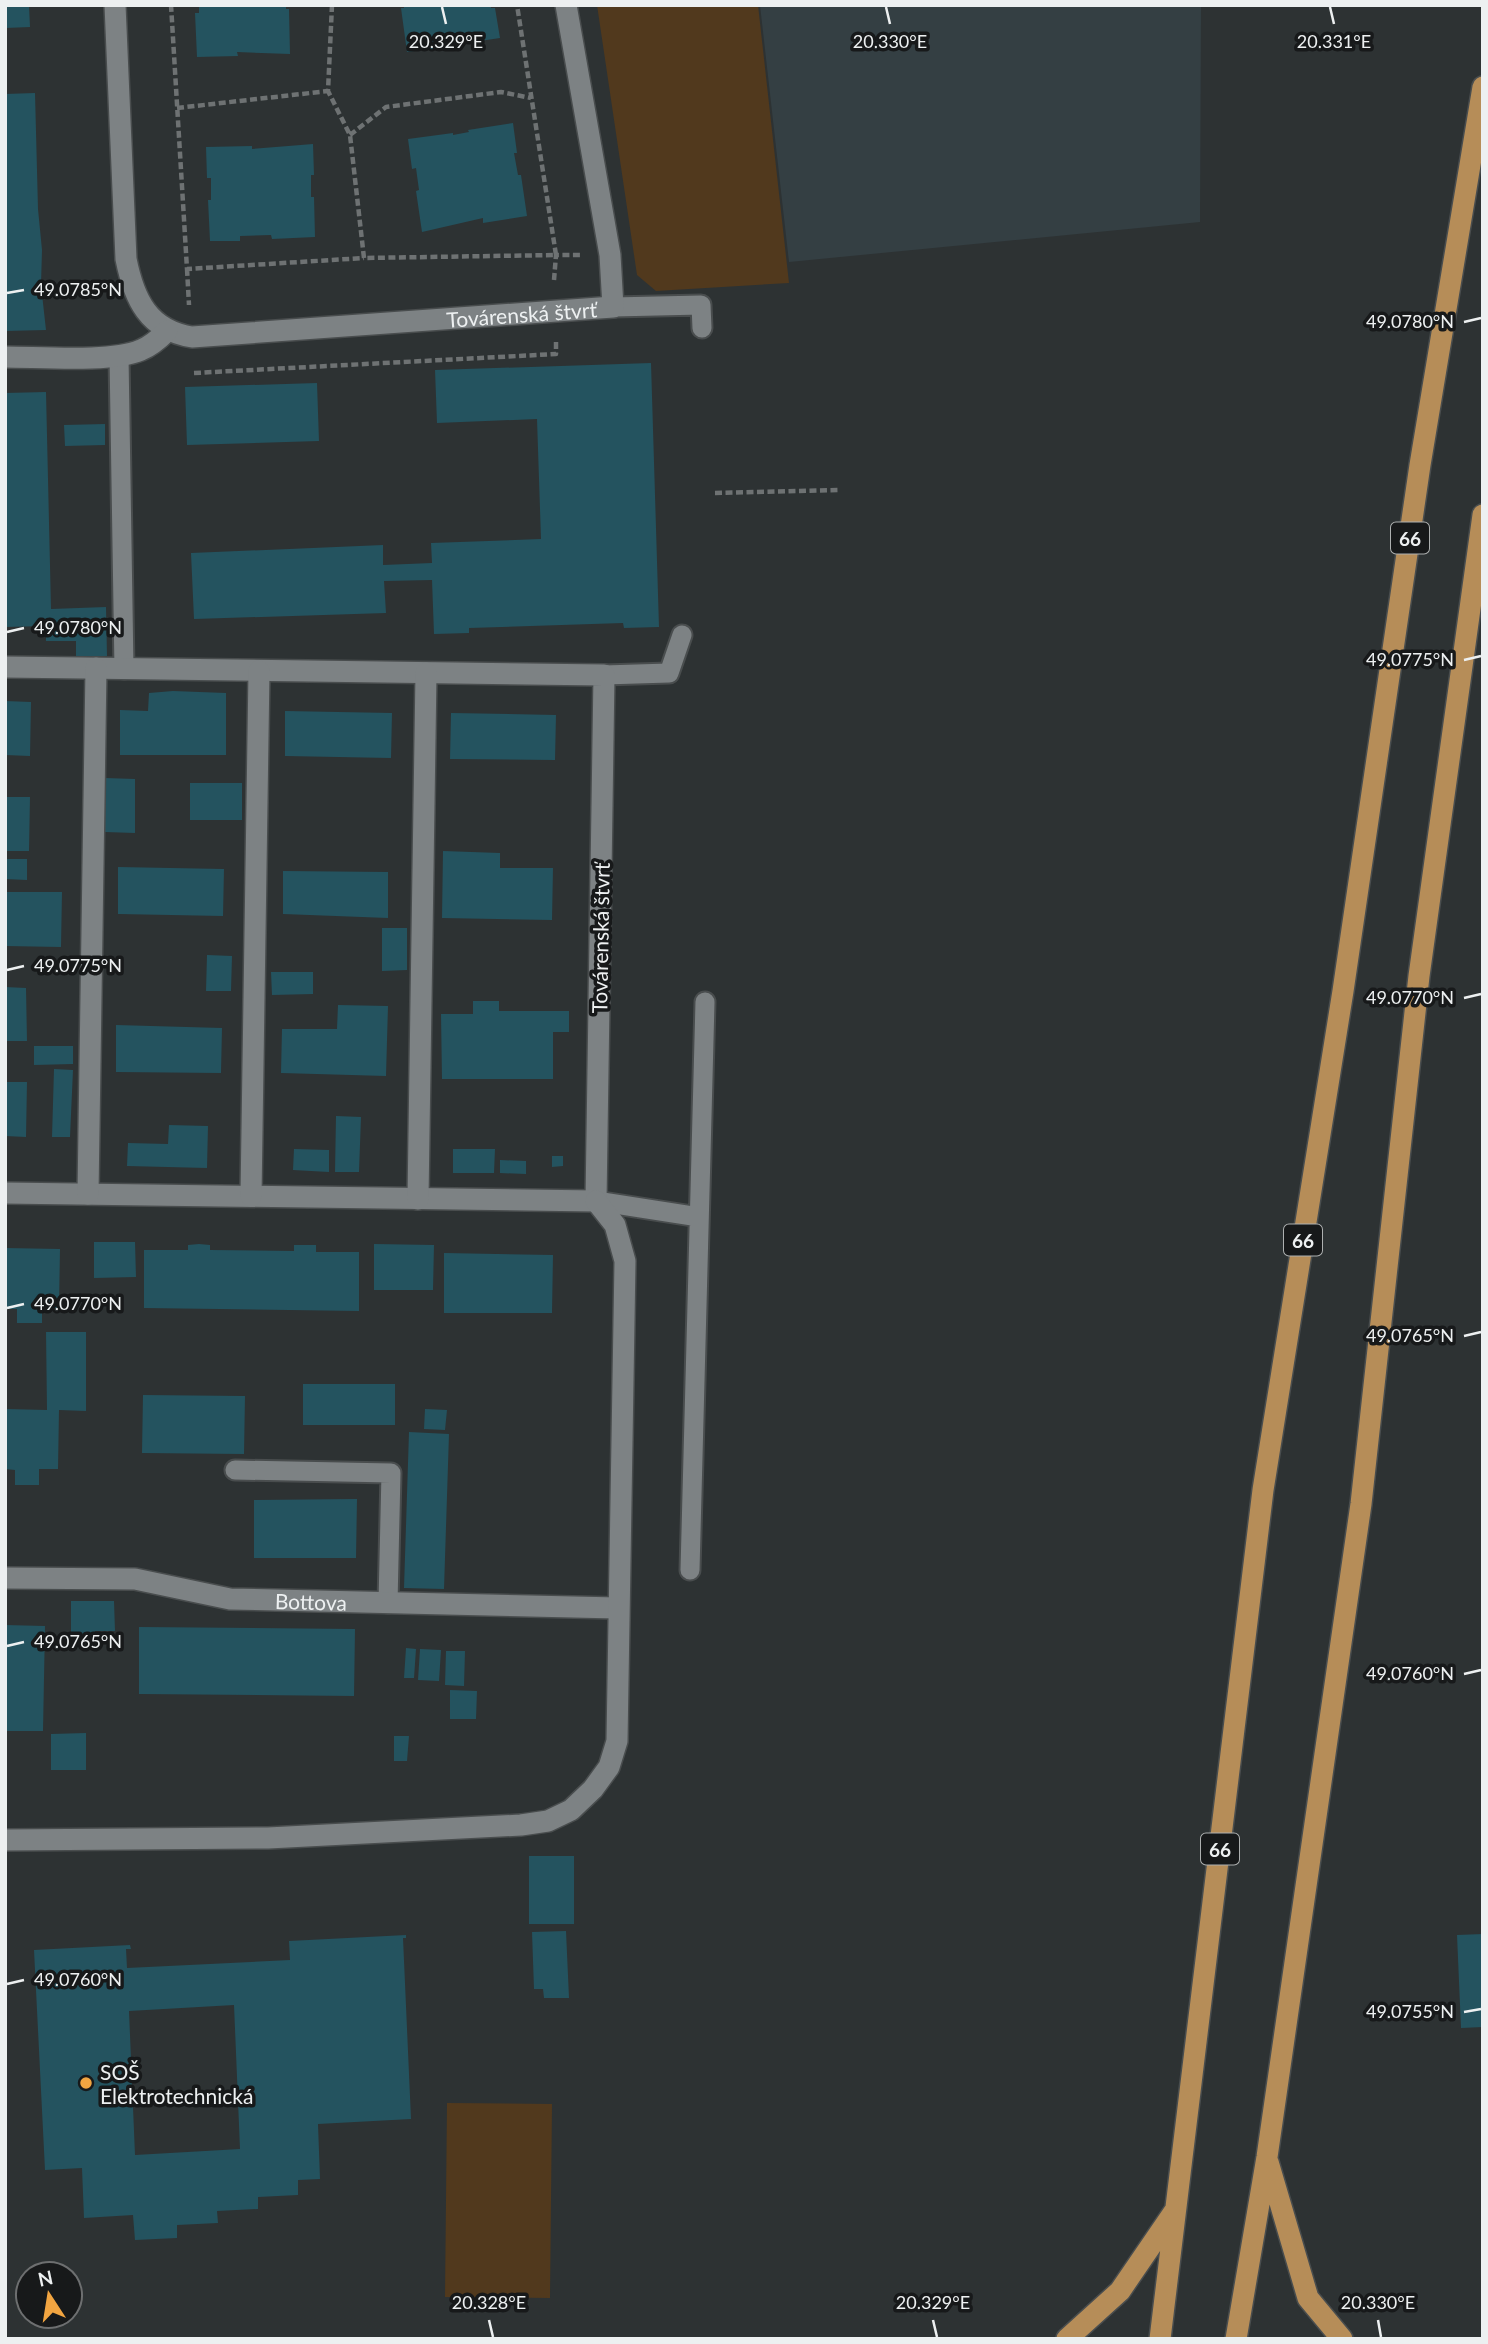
<svg xmlns="http://www.w3.org/2000/svg" width="1488" height="2344" font-family="Lato,sans-serif">
	<style>
		.built { fill: #343f43 }
		.green { fill: #51391d }
		.building { fill: #24535f; fill-rule: evenodd }
		.lines { fill: none; stroke-linecap: round; stroke-linejoin: round }
		.lane-casing { stroke: #494d4e; stroke-width: 23 }
		.street-casing { stroke: #494d4e; stroke-width: 24 }
		.primary-casing { stroke: #494d4e; stroke-width: 24 }
		.path { stroke: #6e7273; stroke-width: 4.5; stroke-dasharray: 7 3.5; stroke-linecap: butt }
		.lane { stroke: #7d8284; stroke-width: 19 }
		.street { stroke: #7d8284; stroke-width: 21 }
		.primary { stroke: #b68d58; stroke-width: 21 }
		.ticks { fill: none; stroke: #edf0f1; stroke-width: 2.5 }
		.poi-dot { fill: #f2a541; stroke: #17191a; stroke-width: 2.5 }
		.labels { text-anchor: middle; dominant-baseline: central; stroke-width: 7; stroke-linejoin: round; paint-order: stroke }
		.shield { fill: #17191a; stroke: #adb0b0; stroke-width: 2 }
		.shield-label { font-size: 19px; font-weight: bold; fill: #edf0f1 }
		.street-label { font-size: 21px; fill: #edf0f1; stroke: #17191a }
		.poi-label { font-size: 21px; fill: #edf0f1; stroke: #17191a; text-anchor: start }
		.ticks-label { font-size: 18px; text-anchor: middle; fill: #edf0f1; stroke: #17191a; stroke-width: 7; stroke-linejoin: round; paint-order: stroke }
	</style>
	<rect width="100%" height="100%" fill="#2d3233"/>
	<path class="built" d="M760,5H1201L1200,222L789,262Z"/>
	<path class="green" d="M597,5H758L789,283L656,291L637,275Z
		M447,2103L552,2104L550,2298L445,2297Z"/>
	<path class="building" d="M5,5H29L30,27L5,28Z
		M199,5H286V9H289L290,54L237,52L238,56L197,57L195,13H199Z
		M404,5H491V8H495L500,38L460,44L459,42L437,45V48L407,52L401,8H404Z
		M35,93L38,209L42,250L41,285L46,330L5,331V94Z
		M513,123L517,153H514L518,175H521L527,216L483,223V218L422,232L416,191L419,190L416,168L412,169L408,139L453,133V135L469,132L468,130Z
		M313,144L314,175H311V197H314L315,237L272,239L271,235L240,236V241H210L208,200H211V178H207L206,147L252,146V149Z
		M651,363L659,627L624,628L623,623L469,628V633L434,634L432,580L384,581L386,613L194,619L191,553L383,545V565L432,563L431,543L541,539L537,419L437,423L435,370Z
		M317,383L319,441L187,445L185,387Z
		M46,392L51,609L106,607L107,656L76,657V641H46V626L5,627V393Z
		M105,424V445L65,446L64,425Z
		M173,691L226,693V755H120V710L148,711L149,693Z
		M5,701L31,702L30,756L5,755Z
		M285,711L392,713L391,758L285,756Z
		M451,713L556,715L555,760L450,759Z
		M105,778L135,779V833L105,832Z
		M190,783H242V820H190Z
		M5,797H30L29,851H5Z
		M443,851L500,853V868H553L552,920L442,918Z
		M5,859H27V880L5,879Z
		M118,867L224,869L223,916L118,914Z
		M283,871L388,872V918L283,914Z
		M5,892H62L61,947L5,946Z
		M382,928H407V970L382,971Z
		M207,955L232,956L231,991H206Z
		M271,972H313V994L272,995Z
		M5,987L26,988L27,1041H5Z
		M473,1001H499V1011H569V1032H553V1079H442L441,1014H473Z
		M338,1005L388,1006L386,1076L281,1073L282,1029H337Z
		M116,1025L222,1028L221,1073L116,1072Z
		M34,1046H73V1064L34,1065Z
		M54,1069L73,1070L70,1137H52Z
		M5,1082H27L26,1137L5,1136Z
		M336,1116L361,1117L359,1172H335Z
		M169,1125L208,1126L207,1168L127,1166L128,1143L168,1144Z
		M294,1149L329,1150V1172L293,1170Z
		M453,1149H495L494,1173H453Z
		M552,1156H563V1166L552,1167Z
		M500,1160L526,1161V1174L500,1173Z
		M94,1242H135L136,1277L94,1278Z
		M199,1244L210,1245V1250L294,1251V1245H316V1252H359V1311L144,1308V1250H188V1245Z
		M374,1244L434,1245L433,1290H374Z
		M5,1248L60,1249L59,1308H42V1323H17V1309H5Z
		M444,1253L553,1255L552,1313H444Z
		M46,1332H86V1411L59,1410L58,1469H39V1485H15V1470L5,1469V1409L47,1410Z
		M303,1384H395V1425H303Z
		M143,1395L245,1396L244,1454L142,1453Z
		M425,1409L447,1410L445,1430L424,1429Z
		M409,1432L449,1434L444,1589L404,1588Z
		M357,1499L356,1558H254V1500Z
		M71,1601H114L115,1631H95V1637H71Z
		M5,1625L45,1626L43,1731H5Z
		M139,1627L355,1629L354,1696L139,1694Z
		M406,1648L416,1649L414,1678H404Z
		M420,1649L441,1650L439,1681L418,1680Z
		M446,1651H465L464,1686L445,1685Z
		M450,1690L477,1691L476,1719H450Z
		M86,1733V1770H51V1734Z
		M394,1736H409L407,1761H394Z
		M529,1856H574V1924H529Z
		M566,1931L569,1998H544L543,1989H534L532,1932Z
		M1483,1934V2027L1461,2028L1457,1935Z
		M406,1935V1938H403L411,2119L318,2124L320,2179L298,2180V2195L258,2197V2209L217,2211L218,2223L177,2225V2238L135,2240L133,2215L84,2218L82,2168L45,2170L34,1950L130,1945L131,1949H126L127,1968L290,1960L289,1941ZM234,2005L240,2149L135,2155L129,2011Z"/>
	<g class="lines">
		<g class="lane-casing">
			<path id="lane" d="M613,307L701,305L702,328
				M119,356L124,669
				M604,675L669,673L682,635
				M596,1201L699,1217
				M235,1470L391,1473L388,1603
				M690,1570L705,1002"/>
		</g>
		<g class="street-casing">
			<g id="street">
				<path id="s1" d="M115,5L126,259C134,299 148,330 192,337L613,307L610,255L566,5"/>
				<path d="M5,357C40,357 111,363 141,350C151,346 159,339 167,331"/>
				<path d="M5,667L604,675L596,1201"/>
				<path d="M5,1193L596,1201"/>
				<path d="M88,1194L96,668"/>
				<path d="M251,1196L259,671"/>
				<path d="M418,1199L426,673"/>
				<path id="s2" d="M5,1578L135,1579L230,1599L617,1608"/>
				<path d="M5,1840L268,1838L521,1825L548,1821L571,1810L593,1789L609,1767L617,1741L625,1261L615,1225L596,1201"/>
			</g>
		</g>
		<g class="primary-casing">
			<path id="primary" d="M1268,2162L1308,2298L1342,2339
				M1067,2339L1120,2291L1174,2212
				M1160,2339L1263,1490L1343,991L1420,465L1483,87
				M1236,2339L1267,2157L1361,1504L1419,976L1483,515"/>
		</g>
		<path class="path" d="M171,5L187,269L364,258
			M332,5L328,91L350,135L364,258L556,255L517,5
			M177,108L328,91
			M350,135L386,107L501,92L531,98
			M187,269L189,305
			M554,280L556,255H581
			M194,373L556,354V342
			M715,493L840,490"/>
		<use href="#lane" class="lane"/>
		<use href="#street" class="street"/>
		<use href="#primary" class="primary"/>
	</g>
	<path class="ticks" d="M442,7L446,24M886,7L890,24M1330,7L1334,24M7,293L24,290M1464,322L1481,318M7,632L24,628M1464,660L1481,656M7,970L24,966M1464,998L1481,994M7,1308L24,1304M1464,1336L1481,1332M7,1646L24,1642M1464,1674L1481,1670M7,1984L24,1980M1464,2012L1481,2009M489,2320L493,2337M933,2320L937,2337M1378,2320L1381,2337"/>
	<circle class="poi-dot" cx="86" cy="2083" r="7"/>
	<g class="labels">
		<g class="shield">
			<rect x="1391" y="522.5" width="38" height="31" rx="5"/>
			<rect x="1284" y="1224.5" width="38" height="31" rx="5"/>
			<rect x="1201" y="1833.5" width="38" height="31" rx="5"/>
		</g>
		<g class="shield-label">
			<text x="1410" y="538">66</text>
			<text x="1303" y="1240">66</text>
			<text x="1220" y="1849">66</text>
		</g>
		<g class="street-label">
			<text stroke="none"><textPath href="#s1" startOffset="695">Továrenská štvrť</textPath></text>
			<text transform="translate(600 938) rotate(-89)">Továrenská štvrť</text>
			<text stroke="none"><textPath href="#s2" startOffset="308">Bottova</textPath></text>
		</g>
		<g class="poi-label">
			<text x="100" y="2071">SOŠ<tspan x="100" dy="24">Elektrotechnická</tspan></text>
		</g>
	</g>
	<g class="ticks-label">
		<text x="446" y="48">20.329°E</text>
		<text x="890" y="48">20.330°E</text>
		<text x="1334" y="48">20.331°E</text>
		<text x="78" y="296">49.0785°N</text>
		<text x="1410" y="328">49.0780°N</text>
		<text x="78" y="634">49.0780°N</text>
		<text x="1410" y="666">49.0775°N</text>
		<text x="78" y="972">49.0775°N</text>
		<text x="1410" y="1004">49.0770°N</text>
		<text x="78" y="1310">49.0770°N</text>
		<text x="1410" y="1342">49.0765°N</text>
		<text x="78" y="1648">49.0765°N</text>
		<text x="1410" y="1680">49.0760°N</text>
		<text x="78" y="1986">49.0760°N</text>
		<text x="1410" y="2018">49.0755°N</text>
		<text x="489" y="2309">20.328°E</text>
		<text x="933" y="2309">20.329°E</text>
		<text x="1378" y="2309">20.330°E</text>
	</g>
	<rect width="1488" height="2344" fill="none" stroke="#edf0f1" stroke-width="14"/>
	<g transform="translate(49 2295) rotate(348)"><circle r="33" fill="#17191a" stroke="#6d6f70" stroke-width="2"/>
	<path d="M0-5L12 26L0 18L-12 26Z" fill="#f2a541"/>
	<text y="-10" font-size="19" font-weight="bold" text-anchor="middle" fill="#edf0f1">N</text>
	</g>
</svg>
